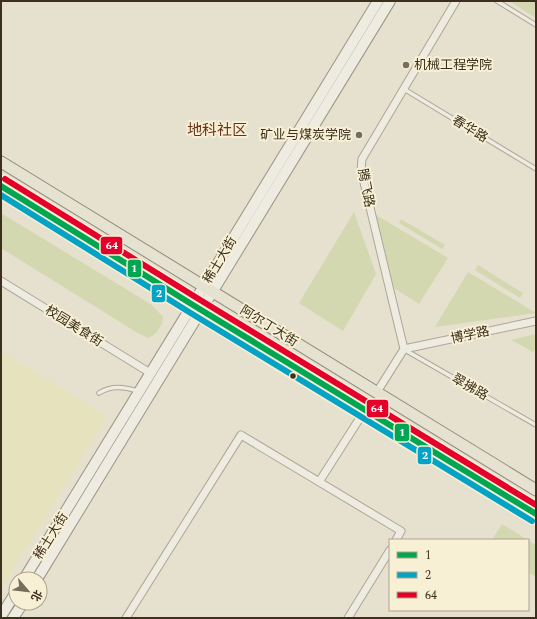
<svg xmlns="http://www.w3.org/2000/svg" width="537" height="619" font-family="Spectral,'Noto Sans SC',serif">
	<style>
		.farmland { fill: #e7e2be }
		.green { fill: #d3d8b0 }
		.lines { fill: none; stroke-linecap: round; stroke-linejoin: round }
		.lane-casing { stroke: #aca697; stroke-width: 5.5 }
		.street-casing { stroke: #aca697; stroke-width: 9 }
		.secondary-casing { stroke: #9b9587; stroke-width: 12 }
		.primary-casing { stroke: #918b7e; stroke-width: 13 }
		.lane { stroke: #eeebe0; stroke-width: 3.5 }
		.street { stroke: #eeebe0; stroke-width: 7 }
		.secondary { stroke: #eeebe0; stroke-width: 10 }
		.primary { stroke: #e6e2d2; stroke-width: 11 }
		.bus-1-casing { stroke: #f8f0d5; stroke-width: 9 }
		.bus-2-casing { stroke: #f8f0d5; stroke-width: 9 }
		.bus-3-casing { stroke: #f8f0d5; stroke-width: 9 }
		.bus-1 { stroke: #00a651; stroke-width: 6 }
		.bus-2 { stroke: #03a3c5; stroke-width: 6 }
		.bus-3 { stroke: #e4002b; stroke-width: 6 }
		.poi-dot { fill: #786d5c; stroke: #f8f0d5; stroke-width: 1.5 }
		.bus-dot { fill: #3c2f1e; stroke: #f8f0d5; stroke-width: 1.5 }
		.labels { text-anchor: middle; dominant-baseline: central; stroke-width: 4; stroke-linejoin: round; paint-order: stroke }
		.poi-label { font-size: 13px; fill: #3c2f1e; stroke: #f8f0d5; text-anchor: start }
		.street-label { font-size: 13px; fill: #3c2f1e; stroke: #f8f0d5 }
		.quarter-label { font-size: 15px; fill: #6b331b; stroke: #f8f0d5 }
		.line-badge { stroke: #f8f0d5; stroke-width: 1.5 }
		.badge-label { font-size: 11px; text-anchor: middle; font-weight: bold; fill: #fff }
	</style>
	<rect width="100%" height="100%" fill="#e6e1ce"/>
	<path class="farmland" d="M1,351L102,413L105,420L1,590Z"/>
	<path class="green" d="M509,1H536V18Z
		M354,212L376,274L343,331L299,303Z
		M1,213L152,305L163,317C163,326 156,335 148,338L136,332L1,248Z
		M376,215L448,258L419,304L394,288Z
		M401,219L445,245L442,249L399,223Z
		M478,265L523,293L520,298L475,270Z
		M468,272L536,313L435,327Z
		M536,334V347L533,352L511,340Z
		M502,524L536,545V577L528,572V540H492Z"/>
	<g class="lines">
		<g class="lane-casing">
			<path id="lane" d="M497,1L536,25
				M404,89L536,169
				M405,350L536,425
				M99,393C112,385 124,387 138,391"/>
		</g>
		<g class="street-casing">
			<path id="street" d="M1,281L147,371
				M404,349L361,170L362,159L456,1
				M404,349L536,321
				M377,392L404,349
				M319,482L365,410
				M126,618L241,435L401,531L396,540
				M348,618L390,550"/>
		</g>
		<g class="secondary-casing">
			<path id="secondary" d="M24,579L204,286L378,1
				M37,579L390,1
				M1,616L16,592
				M13,618L23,603"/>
		</g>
		<g class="primary-casing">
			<path id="primary" d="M1,162L536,490
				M1,186L193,305L536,514"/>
		</g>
		<use href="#lane" class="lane"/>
		<use href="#street" class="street"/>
		<use href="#secondary" class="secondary"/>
		<use href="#primary" class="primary"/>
		<g class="bus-1-casing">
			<path id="bus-1" d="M1,186L193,305L536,514"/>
		</g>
		<g class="bus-2-casing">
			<path id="bus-2" d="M1,195L189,312L532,521"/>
		</g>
		<g class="bus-3-casing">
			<path id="bus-3" d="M5,179L197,298L536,505"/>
		</g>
		<use href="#bus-1" class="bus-1"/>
		<use href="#bus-2" class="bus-2"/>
		<use href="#bus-3" class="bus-3"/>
	</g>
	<g class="poi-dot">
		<circle cx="406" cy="65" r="4"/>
		<circle cx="359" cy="135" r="4"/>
	</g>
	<circle class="bus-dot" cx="293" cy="376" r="3.5"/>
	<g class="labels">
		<g class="poi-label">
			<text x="414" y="65">机械工程学院</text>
			<text x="351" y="135" text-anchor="end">矿业与煤炭学院</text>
		</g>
		<g class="street-label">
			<text transform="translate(470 129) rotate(31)">春华路</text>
			<text transform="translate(366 188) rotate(79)">腾飞路</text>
			<text transform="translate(220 260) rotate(-59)">稀土大街</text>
			<text transform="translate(74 326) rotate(32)">校园美食街</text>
			<text transform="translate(269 326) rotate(32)">阿尔丁大街</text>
			<text transform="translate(470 335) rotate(-12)">博学路</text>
			<text transform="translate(470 387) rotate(30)">翠拂路</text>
			<text transform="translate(51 536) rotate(-58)">稀土大街</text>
		</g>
		<g class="quarter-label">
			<text x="217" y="130">地科社区</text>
		</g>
	</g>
	<g class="line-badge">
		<rect x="100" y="236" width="23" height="19" rx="4" fill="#e4002b"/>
		<rect x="127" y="259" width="15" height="19" rx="4" fill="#00a651"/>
		<rect x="151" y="284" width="15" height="19" rx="4" fill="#03a3c5"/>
		<rect x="366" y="399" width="23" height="19" rx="4" fill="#e4002b"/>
		<rect x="394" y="423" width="16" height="19" rx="4" fill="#00a651"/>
		<rect x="417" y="446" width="15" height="19" rx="4" fill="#03a3c5"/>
	</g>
	<g class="badge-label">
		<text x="112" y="249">64</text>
		<text x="134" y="272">1</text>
		<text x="159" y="297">2</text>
		<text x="377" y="412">64</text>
		<text x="402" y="436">1</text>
		<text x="425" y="459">2</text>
	</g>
	<rect width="537" height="619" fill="none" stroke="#3c2f1e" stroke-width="4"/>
	<rect x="389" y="539" width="140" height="72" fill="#f8f0d5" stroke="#ada38c"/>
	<rect x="397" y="552" width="20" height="6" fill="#00a651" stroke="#ada38c"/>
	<text x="425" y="559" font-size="12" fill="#3c2f1e">1</text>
	<rect x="397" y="572" width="20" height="6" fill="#03a3c5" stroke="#ada38c"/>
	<text x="425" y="579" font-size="12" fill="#3c2f1e">2</text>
	<rect x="397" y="592" width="20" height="6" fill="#e4002b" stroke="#ada38c"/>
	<text x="425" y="599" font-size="12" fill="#3c2f1e">64</text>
	<g transform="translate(28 591) rotate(118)"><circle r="19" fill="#f8f0d5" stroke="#ada38c"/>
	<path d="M0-3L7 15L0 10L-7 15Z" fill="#786d5c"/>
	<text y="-6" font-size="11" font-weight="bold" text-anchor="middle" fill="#3c2f1e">北</text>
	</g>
</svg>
